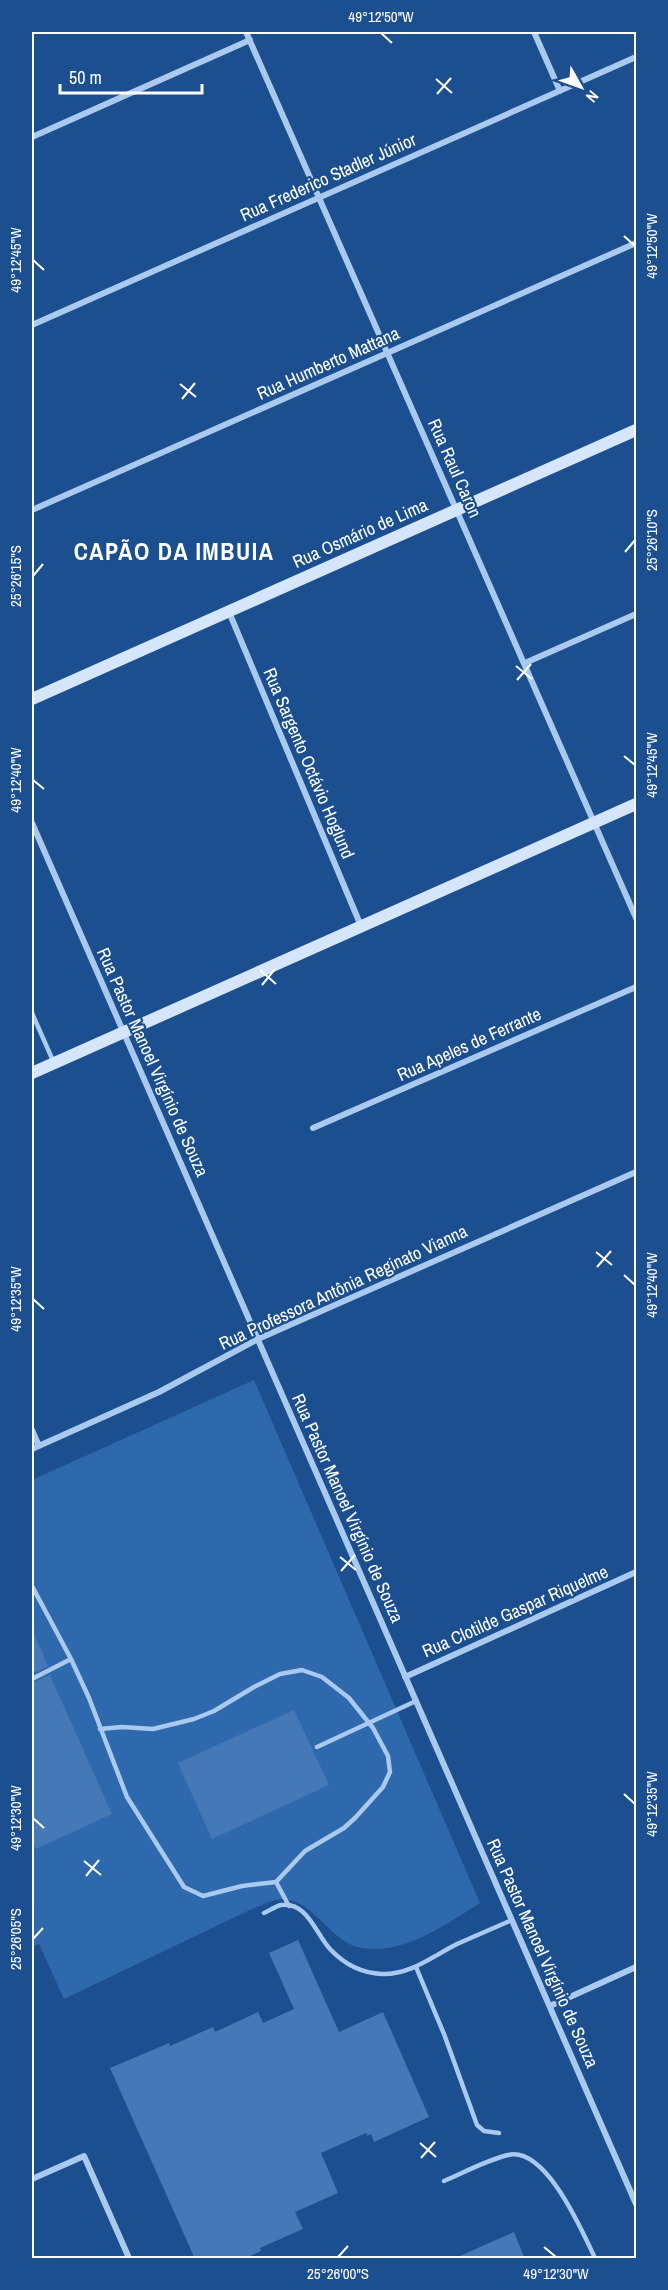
<svg xmlns="http://www.w3.org/2000/svg" width="668" height="2290" font-family="'Archivo Narrow',sans-serif">
	<style>
		.green { fill: #2e69ad }
		.building { fill: #4478b7 }
		.lines { fill: none; stroke-linecap: round; stroke-linejoin: round }
		.lane { stroke: #a9c9ee; stroke-width: 4.5 }
		.street { stroke: #a9c9ee; stroke-width: 6 }
		.secondary { stroke: #d6e6fa; stroke-width: 12 }
		.ticks { fill: none; stroke: #fff; stroke-width: 2 }
		.labels { text-anchor: middle; dominant-baseline: central; stroke-width: 4.5; stroke-linejoin: round; paint-order: stroke }
		.street-label { font-size: 18px; fill: #fff; stroke: #1b4f8f }
		.district-label { font-size: 24px; font-weight: bold; letter-spacing: 1.5px; fill: #fff; stroke: #1b4f8f }
		.neatline { fill: none; stroke: #fff; stroke-width: 2 }
		.ticks-label { font-size: 15px; text-anchor: middle; fill: #fff }
	</style>
	<rect width="100%" height="100%" fill="#1b4f8f"/>
	<path class="green" d="M254,1380L480,1903C446,1924 405,1955 361,1948C329,1943 311,1893 276,1900C268,1902 261,1906 254,1908L64,1999L39,1944L32,1947V1480Z"/>
	<path class="building" d="M32,1629L48,1666L32,1674Z
		M50,1675L112,1814L36,1849L32,1840V1683Z
		M294,1710L329,1785L212,1839L178,1763Z
		M298,1940L339,2032L383,2012L429,2117L374,2142L371,2134L367,2136L366,2133L321,2153L338,2193L295,2212L303,2229L260,2248L261,2251L244,2259H195L110,2068L169,2043L170,2046L213,2027L215,2032L258,2012L263,2023L294,2009L269,1953Z
		M514,2232L525,2259H453Z"/>
	<g class="lines">
		<path class="lane" d="M32,1013L54,1063
			M32,1586L71,1659L89,1698L127,1797L184,1887L203,1896L242,1886L276,1882L289,1906
			M32,1679L71,1659
			M100,1729L122,1727L153,1729L194,1719L214,1711L254,1687L280,1674L302,1670L322,1677L349,1698L373,1728L388,1756L390,1772L383,1787L355,1818L344,1828L305,1851L276,1882
			M317,1747L416,1701
			M264,1913C269,1911 276,1906 281,1905C307,1901 316,1934 330,1949C344,1964 360,1973 382,1974C410,1975 433,1956 457,1944C475,1936 494,1928 512,1920
			M416,1967L444,2034L477,2125L484,2131L499,2133
			M444,2181C465,2172 487,2160 508,2155C546,2146 582,2231 595,2258"/>
		<path class="street" d="M246,32L636,918
			M534,32L560,91
			M32,137L250,40
			M32,325L636,57
			M32,510L636,243
			M229,612L361,926
			M525,663L636,614
			M32,823L636,2204
			M313,1128L636,987
			M32,1430L39,1446
			M32,1449L159,1392L258,1339L636,1172
			M405,1677L636,1572
			M550,2006L636,1967
			M32,2179L84,2156L129,2258"/>
		<path class="secondary" d="M32,699L636,430
			M32,1073L636,804"/>
	</g>
	<path class="ticks" d="M381,33L392,43M436,79L452,93M437,94L451,78M624,236L635,246M33,260L44,270M180,384L196,397M182,399L195,383M625,552L635,540M33,576L43,564M516,666L532,679M517,680L531,664M624,756L635,765M33,780L44,789M260,970L276,984M262,985L275,969M596,1252L612,1265M597,1267L611,1251M624,1275L635,1285M33,1299L44,1309M340,1557L356,1570M341,1571L355,1555M624,1794L635,1804M33,1818L44,1828M84,1861L101,1875M86,1876L99,1860M33,1939L43,1928M420,2143L436,2157M421,2158L435,2142M544,2247L556,2257M338,2257L348,2246"/>
	<g class="labels">
		<g class="street-label">
			<text transform="translate(328 177) rotate(-24)">Rua Frederico Stadler Júnior</text>
			<text transform="translate(328 363) rotate(-24)">Rua Humberto Mattana</text>
			<text transform="translate(455 468) rotate(66)">Rua Raul Caron</text>
			<text transform="translate(360 533) rotate(-24)">Rua Osmário de Lima</text>
			<text transform="translate(309 763) rotate(67)">Rua Sargento Octávio Hoglund</text>
			<text transform="translate(469 1044) rotate(-24)">Rua Apeles de Ferrante</text>
			<text transform="translate(153 1062) rotate(66)">Rua Pastor Manoel Virgínio de Souza</text>
			<text transform="translate(343 1287) rotate(-25)">Rua Professora Antônia Reginato Vianna</text>
			<text transform="translate(348 1508) rotate(66)">Rua Pastor Manoel Virgínio de Souza</text>
			<text transform="translate(515 1611) rotate(-24)">Rua Clotilde Gaspar Riquelme</text>
			<text transform="translate(543 1953) rotate(66)">Rua Pastor Manoel Virgínio de Souza</text>
		</g>
		<g class="district-label">
			<text x="174" y="551">CAPÃO DA IMBUIA</text>
		</g>
	</g>
	<rect width="668" height="2290" fill="none" stroke="#1b4f8f" stroke-width="66"/>
	<g transform="translate(581 87) rotate(130)" stroke="#1b4f8f" stroke-width="4.5" paint-order="stroke">
	<path d="M0-4.5L10 22L0 15L-10 22Z" fill="#ffffff"/>
	<text y="-9" font-size="16" font-weight="bold" text-anchor="middle" fill="#ffffff">N</text>
	</g>
	<path d="M60 84v9h142v-9" fill="none" stroke="#ffffff" stroke-width="3"/>
	<text x="69" y="84" font-size="18" fill="#ffffff" stroke="#1b4f8f" stroke-width="4.5" paint-order="stroke">50 m</text>
	<rect x="33" y="33" width="602" height="2224" class="neatline"/>
	<g class="ticks-label">
		<text x="381" y="22">49°12'50"W</text>
		<text transform="translate(652 246) rotate(-90)" y="5">49°12'50"W</text>
		<text transform="translate(16 260) rotate(-90)" y="5">49°12'45"W</text>
		<text transform="translate(652 540) rotate(-90)" y="5">25°26'10"S</text>
		<text transform="translate(16 576) rotate(-90)" y="5">25°26'15"S</text>
		<text transform="translate(652 765) rotate(-90)" y="5">49°12'45"W</text>
		<text transform="translate(16 780) rotate(-90)" y="5">49°12'40"W</text>
		<text transform="translate(652 1285) rotate(-90)" y="5">49°12'40"W</text>
		<text transform="translate(16 1299) rotate(-90)" y="5">49°12'35"W</text>
		<text transform="translate(652 1804) rotate(-90)" y="5">49°12'35"W</text>
		<text transform="translate(16 1818) rotate(-90)" y="5">49°12'30"W</text>
		<text transform="translate(16 1939) rotate(-90)" y="5">25°26'05"S</text>
		<text x="338" y="2279">25°26'00"S</text>
		<text x="556" y="2279">49°12'30"W</text>
	</g>
</svg>
